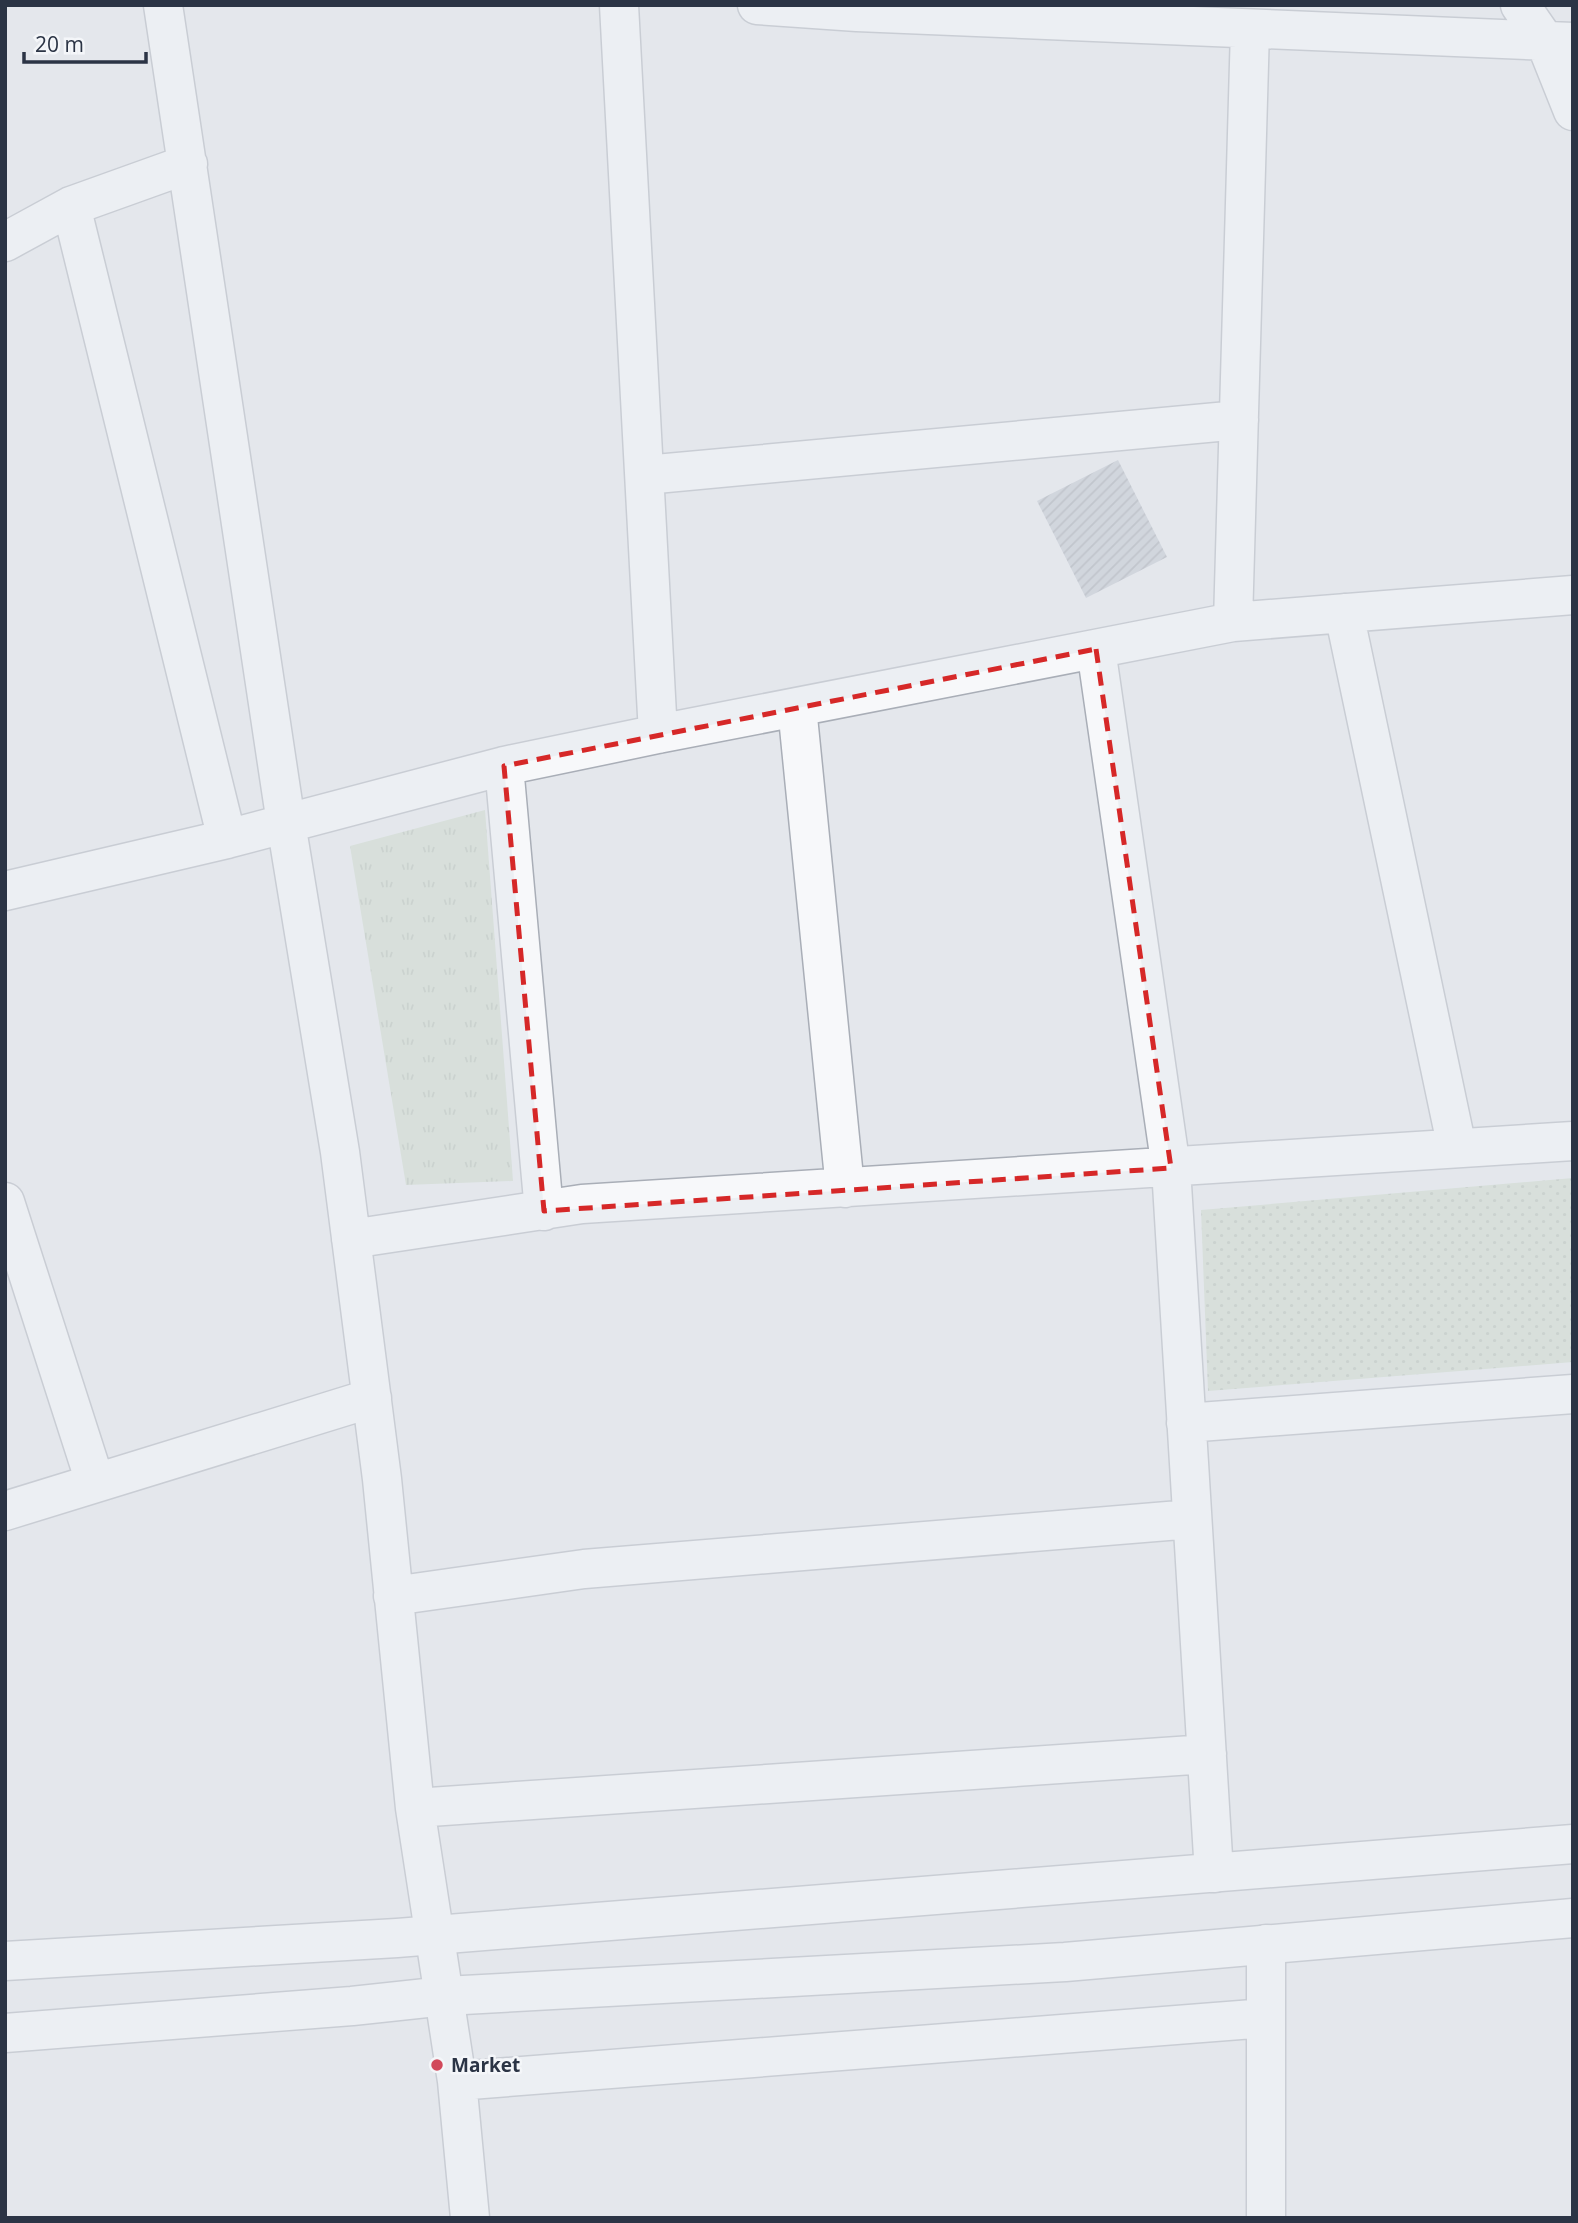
<svg xmlns="http://www.w3.org/2000/svg" width="1578" height="2223" font-family="'Open Sans',sans-serif">
	<style>
		.grass { fill: url(#grass-tufts) }
		.park { fill: url(#park-dots) }
		.building { fill: url(#building-hatch) }
		.lines { fill: none; stroke-linecap: round; stroke-linejoin: round }
		.minor-casing { stroke: #a9aeb7; stroke-width: 41 }
		.tertiary-casing { stroke: #a9aeb7; stroke-width: 41 }
		.minor { stroke: #f7f8fa; stroke-width: 38 }
		.tertiary { stroke: #f7f8fa; stroke-width: 38 }
		.marked { fill: none; stroke: #d62828; stroke-width: 5; stroke-dasharray: 14 9; stroke-linejoin: round }
		.poi-dot { fill: #d1495b; stroke: #f4f6f9; stroke-width: 2.5 }
		.labels { text-anchor: middle; dominant-baseline: central; stroke-width: 5; stroke-linejoin: round; paint-order: stroke }
		.poi-label { font-size: 19px; font-weight: bold; fill: #2b3445; stroke: #f4f6f9; text-anchor: start }
	</style>
	<defs>
		<pattern id="grass-tufts" width="24" height="20" patternUnits="userSpaceOnUse" patternTransform="scale(1.75)"><rect width="24" height="20" fill="#c9d6c5"/><path d="M3 7l-1-3M5 7V3M7 7l1-3M15 17l-1-3M17 17v-4M19 17l1-3" fill="none" stroke="#adb8ab"/></pattern>
		<pattern id="park-dots" width="8" height="8" patternUnits="userSpaceOnUse" patternTransform="scale(1.75)"><rect width="8" height="8" fill="#c9d6c5"/><path d="M2 2h.1M6 6h.1" fill="none" stroke="#adb8ab" stroke-width="1.8" stroke-linecap="round"/></pattern>
		<pattern id="building-hatch" width="6" height="6" patternUnits="userSpaceOnUse" patternTransform="scale(1.75)"><rect width="6" height="6" fill="#bbc0ca"/><path d="M-1 1l2-2M0 6l6-6M5 7l2-2" fill="none" stroke="#989da6"/></pattern>
	</defs>
	<rect width="100%" height="100%" fill="#e4e7ec"/>
	<path class="grass" d="M485,810L513,1181L406,1185L350,846Z"/>
	<path class="park" d="M1573,1178V1362L1208,1391L1201,1210Z"/>
	<path class="building" d="M1118,460L1167,557L1086,598L1037,501Z"/>
	<g class="lines">
		<g class="minor-casing">
			<path id="minor" d="M163,5L286,823L340,1152L382,1479L415,1808L457,2081L470,2218
				M619,5L658,734
				M757,5L857,12L1573,42
				M1520,5L1545,41L1573,111
				M71,206L227,839
				M5,242L71,206L188,164
				M645,475L1239,420
				M1344,613L1457,1148
				M1233,622L1250,29
				M1096,649L1171,1168L1214,1873
				M797,707L845,1188
				M504,766L544,1211
				M5,891L227,839L504,766L658,734L1233,622L1573,595
				M5,1202L95,1482
				M351,1239L582,1204L1573,1141
				M1186,1423L1573,1394
				M5,1511L372,1398
				M393,1596L584,1569L1192,1519
				M415,1808L1207,1754
				M1266,1944V2218
				M457,2081L1266,2018"/>
		</g>
		<g class="tertiary-casing">
			<path id="tertiary" d="M5,1961L397,1938L1573,1844
				M5,2033L352,2006L445,1996L1065,1962L1573,1918"/>
		</g>
		<use href="#minor" class="minor"/>
		<use href="#tertiary" class="tertiary"/>
	</g>
	<path d="M0 0H1578V2223H0ZM1096,649L1171,1168L544,1211L504,766Z" fill="#e4e7ec" fill-opacity=".55" fill-rule="evenodd"/>
	<path class="marked" d="M1096,649L1171,1168L544,1211L504,766Z"/>
	<circle class="poi-dot" cx="437" cy="2065" r="7"/>
	<g class="labels">
		<g class="poi-label">
			<text x="451" y="2065">Market</text>
		</g>
	</g>
	<rect width="1578" height="2223" fill="none" stroke="#2b3445" stroke-width="14"/>
	<path d="M24 52v10h122v-10" fill="none" stroke="#2b3445" stroke-width="3.5"/>
	<text x="35" y="52" font-size="21" fill="#2b3445" stroke="#f4f6f9" stroke-width="5" paint-order="stroke">20 m</text>
</svg>
